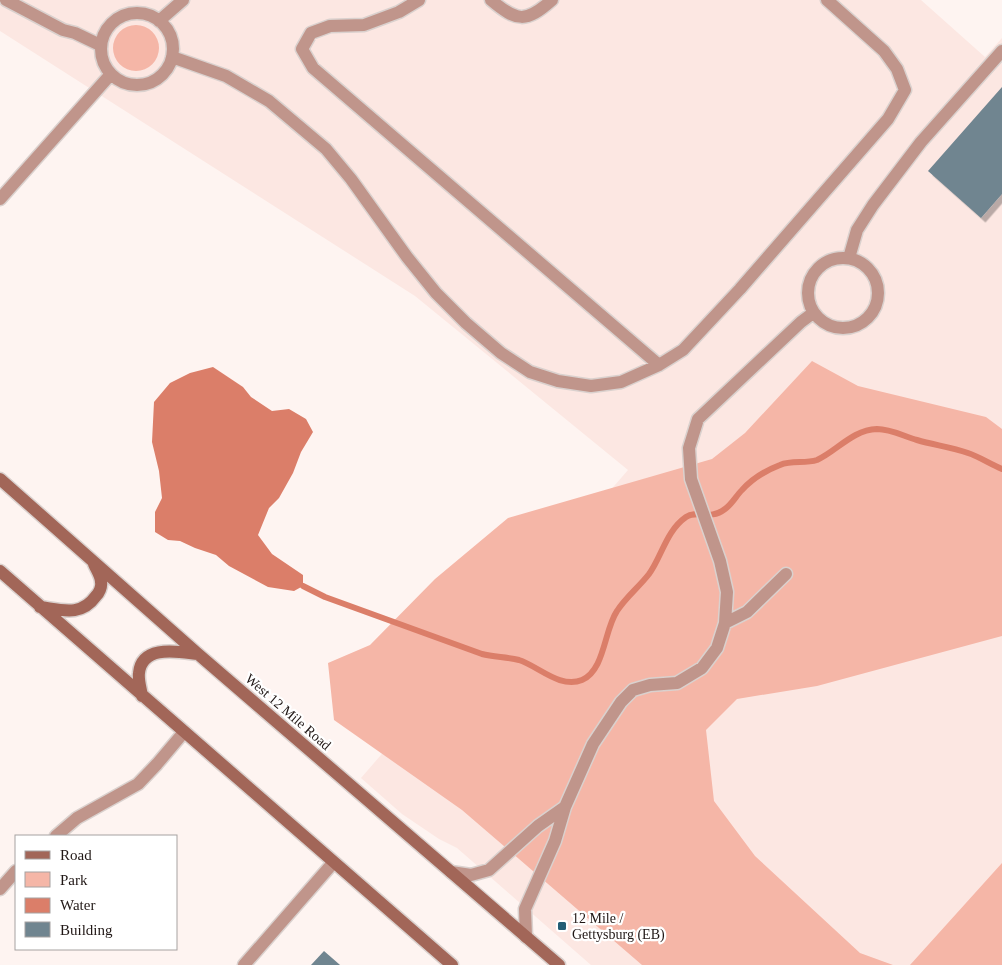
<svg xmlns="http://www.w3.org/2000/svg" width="1002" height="965" font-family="'Times New Roman',serif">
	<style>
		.built { fill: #fce7e2 }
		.green { fill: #f5b6a7 }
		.water { fill: #db7e69 }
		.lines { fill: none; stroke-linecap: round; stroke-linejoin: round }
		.stream { stroke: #db7e69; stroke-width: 6 }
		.building { fill: #708590; filter: url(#shadow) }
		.service-casing { stroke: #dad1ce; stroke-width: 15 }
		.secondary-casing { stroke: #dad1ce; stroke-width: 15 }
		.service { stroke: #c0958b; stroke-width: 12 }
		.secondary { stroke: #a26658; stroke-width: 12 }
		.poi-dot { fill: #225d75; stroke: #fff; stroke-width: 2 }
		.labels { text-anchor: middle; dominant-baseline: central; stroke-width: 4.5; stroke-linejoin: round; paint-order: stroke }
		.street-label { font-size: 14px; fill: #201715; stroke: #fff }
		.poi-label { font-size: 14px; fill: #201715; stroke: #fff; text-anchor: start }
	</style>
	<defs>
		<filter id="shadow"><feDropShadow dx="4.5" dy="4.5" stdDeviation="0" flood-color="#0004"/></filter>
	</defs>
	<rect width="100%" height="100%" fill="#fef4f1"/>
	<path class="built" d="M0,0H921L985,57L1002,38V965H591L457,848L439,839L402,814L361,778L628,470L415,296L0,31Z"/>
	<path class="green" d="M113 48a23 23 0 1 1 46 0a23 23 0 1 1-46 0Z
		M812,361L858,386L986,417L1002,429V636L817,686L737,699L706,730L714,801L755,856L860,953L893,965H642L462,810L334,720L328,663L370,645L435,579L508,518L712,459L745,433Z
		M1002,863V965H910Z"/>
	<path class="water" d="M213,367L243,387L251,397L272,411L289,409L306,419L313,432L301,452L293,473L279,498L269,508L258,535L272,554L303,575V586L294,591L268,587L229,566L216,555L195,548L180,541L168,540L155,532V512L162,498L159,471L152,442L154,402L170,383L190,373Z"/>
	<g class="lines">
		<path class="stream" d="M303,586L325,597L482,654C494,657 508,657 519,660C538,666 560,689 582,680C605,670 604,630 617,611C626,597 639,587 649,574C662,556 666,531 686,517C698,509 709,521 725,509C732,504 736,496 742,490C752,479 767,470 780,465C792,460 805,464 817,460C837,451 852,430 877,429C891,429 903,436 917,440C934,445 951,447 968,453C980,457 990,464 1002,469"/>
	</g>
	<path class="building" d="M1002,87V194L981,218L928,171Z
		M324,951L340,965H311Z"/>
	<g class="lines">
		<g class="service-casing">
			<path id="service" d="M6,0L63,30L75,33L100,45
				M419,0L399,12L364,25L330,26L311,33L302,49L313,68L659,365
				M491,0C517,22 526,23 552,0
				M101 49a36 36 0 1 1 72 0a36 36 0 1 1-72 0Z
				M159,21L183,0
				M172,57L226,76L269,101L326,149L351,179L407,257L436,293L466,323L501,353L530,372L558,381L591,386L621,382L659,365L683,350L740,289L888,119L905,90L897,69L884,51L827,0
				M0,199L111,74
				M808 293a35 35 0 1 1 70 0a35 35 0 1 1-70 0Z
				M849,258L857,230L873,205L921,142L1002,51
				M725,623L747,612L786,574
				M565,807L593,744L621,702L633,690L650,685L677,683L702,668L717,648L725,623L727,592L720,561L691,479L689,448L698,419L801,322L813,313
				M56,836L77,818L138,784L157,764L184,732
				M451,872L471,875L489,870L538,826L565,807L555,841L525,909L526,937
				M0,889L16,871
				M244,965L333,863"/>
		</g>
		<g class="secondary-casing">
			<path id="secondary" d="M0,479L198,654L559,965
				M0,571L452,965
				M40,607C62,610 81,617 96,596C99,593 102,587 101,582C101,576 96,569 94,564
				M142,696C141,689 138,680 139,673C142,644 179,652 198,654"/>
		</g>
		<use href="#service" class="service"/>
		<use href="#secondary" class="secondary"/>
	</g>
	<rect class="poi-dot" x="557" y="921" width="10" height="10" rx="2.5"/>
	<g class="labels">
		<g class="street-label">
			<text transform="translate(288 712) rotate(41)">West 12 Mile Road</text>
		</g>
		<g class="poi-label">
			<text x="572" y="918">12 Mile /<tspan x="572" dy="16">Gettysburg (EB)</tspan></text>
		</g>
	</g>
	<rect x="15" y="835" width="162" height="115" fill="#ffffff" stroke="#a6a2a1"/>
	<rect x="25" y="851" width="25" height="8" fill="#a26658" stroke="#a6a2a1"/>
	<text x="60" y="860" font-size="15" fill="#201715">Road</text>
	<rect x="25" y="872" width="25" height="15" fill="#f5b6a7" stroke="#a6a2a1"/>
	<text x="60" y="885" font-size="15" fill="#201715">Park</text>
	<rect x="25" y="898" width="25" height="15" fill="#db7e69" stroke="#a6a2a1"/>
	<text x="60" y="910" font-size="15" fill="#201715">Water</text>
	<rect x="25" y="922" width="25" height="15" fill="#708590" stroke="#a6a2a1"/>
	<text x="60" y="935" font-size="15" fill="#201715">Building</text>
</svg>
